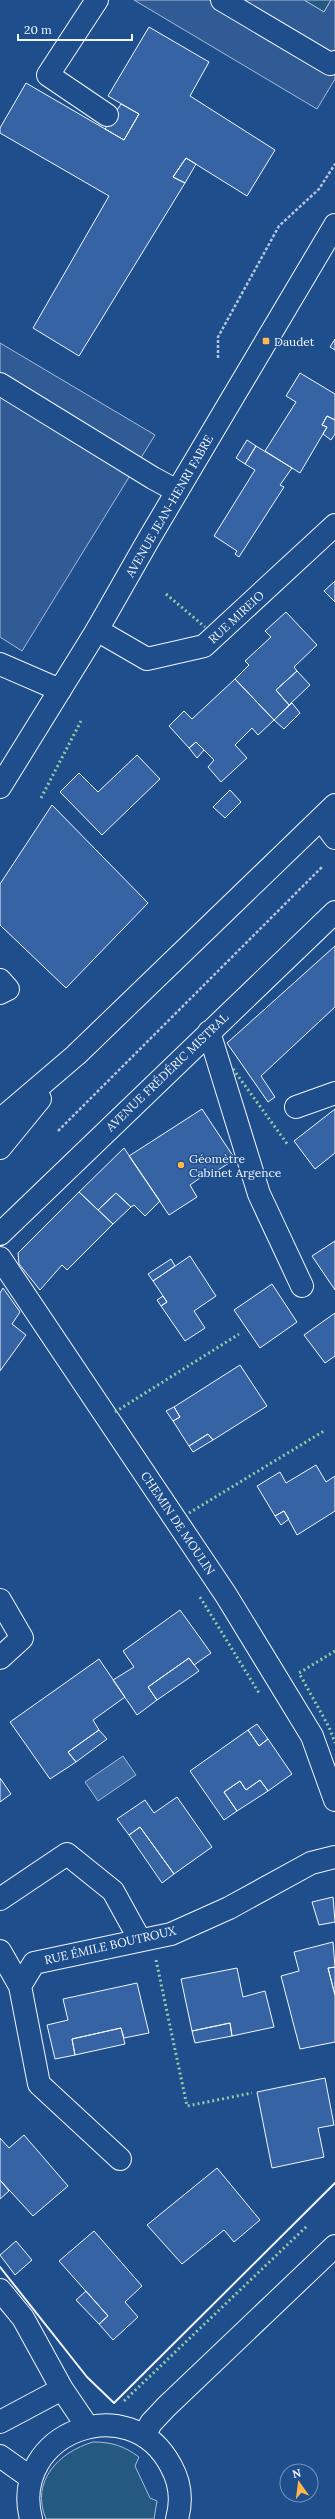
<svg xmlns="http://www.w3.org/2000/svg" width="335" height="2519" font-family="Lora,serif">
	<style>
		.green { fill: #245a82; stroke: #a8bbd7 }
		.parking { fill: #305b95; stroke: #a8bbd7 }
		.water { fill: #3b69a3; stroke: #a8bbd7 }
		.building { fill: #3563a3; stroke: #f2f6ff }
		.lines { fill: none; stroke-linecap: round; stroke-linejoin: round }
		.minor-casing { stroke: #f2f6ff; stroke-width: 24 }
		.major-casing { stroke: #f2f6ff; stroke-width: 24 }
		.path { stroke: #b3c4dc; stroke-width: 2.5; stroke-dasharray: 3 2; stroke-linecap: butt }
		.minor { stroke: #1f4e8c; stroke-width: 22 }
		.major { stroke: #1f4e8c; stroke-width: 22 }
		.hedge { stroke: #97c8a6; stroke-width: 3; stroke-dasharray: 2 3; stroke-linecap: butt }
		.wall { stroke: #f2f6ff; stroke-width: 2 }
		.poi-dot { fill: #ffb74d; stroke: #1f4e8c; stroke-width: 1.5 }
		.labels { text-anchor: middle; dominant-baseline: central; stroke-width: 3; stroke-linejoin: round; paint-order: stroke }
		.poi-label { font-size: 12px; fill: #f2f6ff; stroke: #1f4e8c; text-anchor: start }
		.street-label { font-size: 12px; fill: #f2f6ff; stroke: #1f4e8c }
	</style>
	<rect width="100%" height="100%" fill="#1f4e8c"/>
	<path class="green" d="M304,0H331L324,12Z
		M93,2442C112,2442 124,2446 139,2457L135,2466L150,2498L157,2501L154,2519H46C30,2481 59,2452 93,2442Z"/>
	<path class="parking" d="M134,0H304L324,12L331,0H335V79L317,109Z
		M0,343L155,435L22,651L0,637Z"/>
	<path class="water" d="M123,1756L136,1775L98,1801L85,1782Z"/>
	<path class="building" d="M149,27L209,62L190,96L275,150L247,196L186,158L173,177L185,183L79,356L33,328L109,196L0,133V128L26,83L124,140L139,114L108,96Z
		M121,104L139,114L124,140L105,129Z
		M186,158L196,164L185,183L173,177Z
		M335,339V350L330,347Z
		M300,373L335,394V420L327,416L322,425L327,427L300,473L265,451L296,402L286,396Z
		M327,416L335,420V434L331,440L323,434L327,427L322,425Z
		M247,440L256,446L245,464L236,458Z
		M256,446L292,468L280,485L284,487L239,557L235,554L237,551L214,536L255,470L245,464Z
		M335,581V602L324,591Z
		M286,612L317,645L294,667L297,671L276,690L289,705L274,720L235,679L249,665L245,661L271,637L265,631Z
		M297,671L310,685L289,705L276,690Z
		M235,679L274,720L258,735L252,728L235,745L247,758L221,782L208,767L214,760L196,742L189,748L169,726L184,711L192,719Z
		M292,703L300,713L284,729L274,720Z
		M196,742L204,750L197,758L189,748Z
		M137,755L160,779L102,835L60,792L79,773L98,792Z
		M230,790L241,802L225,818L213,807Z
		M52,805L148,903L66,988L0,925V884Z
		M335,946V1007L261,1076L275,1097L268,1102L227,1043Z
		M202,1109L235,1159L212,1174L210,1171L190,1185L197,1197L169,1215L129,1156Z
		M335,1109V1153L315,1169L294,1141Z
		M124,1148L160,1201L145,1216L134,1205L131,1207L116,1193L98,1210L79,1192Z
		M79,1192L113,1224L67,1270L62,1265L40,1290L19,1264L18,1253Z
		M116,1193L131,1207L113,1224L98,1210Z
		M335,1241V1290L312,1256Z
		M190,1256L216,1296L194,1311L205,1328L185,1341L161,1306L167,1302L153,1281Z
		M171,1259L175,1266L153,1281L148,1274Z
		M272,1284L297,1322L260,1348L234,1310Z
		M3,1288L20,1312L12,1324L26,1335L0,1371V1293Z
		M163,1296L167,1302L161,1306L157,1300Z
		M335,1313V1356L325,1363L304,1335Z
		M240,1365L267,1406L213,1440L208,1434L189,1446L173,1421L180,1417L174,1407Z
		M174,1407L180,1417L173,1421L166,1411Z
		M208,1434L213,1440L193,1452L189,1446Z
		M316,1465L326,1482L335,1476V1511L297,1535L284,1511L275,1516L257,1486L280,1472L286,1483Z
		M284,1511L289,1519L281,1525L275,1516Z
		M180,1610L211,1653L194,1665L189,1658L148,1687L157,1700L137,1715L113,1680L134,1667L123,1651Z
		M189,1658L199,1671L157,1700L148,1687Z
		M99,1659L125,1697L93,1720L99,1730L68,1752L76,1762L50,1779L10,1722Z
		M257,1724L268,1739L259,1746L248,1730Z
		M99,1730L107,1739L76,1762L68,1752Z
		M248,1730L259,1746L268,1739L292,1774L268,1791L260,1780L246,1790L240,1781L224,1792L237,1811L224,1820L190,1771Z
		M0,1778L11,1794L0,1802Z
		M260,1780L268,1791L237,1811L224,1792L240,1781L246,1790Z
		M177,1797L212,1847L174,1874L140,1827L129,1835L117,1819L145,1800L154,1813Z
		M140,1827L174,1874L162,1883L129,1835Z
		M333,1897L335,1922L319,1925L312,1902Z
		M333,1942L335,1967L328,1968L335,1995V2042L300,2049L281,1976L299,1971L294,1952Z
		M335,1967V1995L328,1968Z
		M237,1968L243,1997L265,1991L274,2027L232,2036L230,2023L192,2031L181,1979Z
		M137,1983L149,2033L124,2038L121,2028L72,2039L75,2055L55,2059L47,2025L68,2020L63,1999Z
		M230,2023L232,2036L195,2043L192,2031Z
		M121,2028L125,2044L75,2055L72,2039Z
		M325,2078L334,2125L318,2128L324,2157L272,2168L257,2092Z
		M24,2135L68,2186L33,2216L0,2180V2138L9,2148Z
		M217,2168L260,2220L234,2242L224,2230L182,2264L147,2225Z
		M0,2180L9,2191L0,2199Z
		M94,2231L142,2286L125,2302L138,2317L113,2340L99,2324L108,2316L59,2261Z
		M16,2241L32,2260L15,2275L0,2255Z
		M86,2291L108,2316L99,2324L76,2300Z"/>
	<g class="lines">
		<g class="minor-casing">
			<path id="minor" d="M97,0L48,75L107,115
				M222,0L330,64L335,62
				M0,384L153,478L177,491
				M97,630L147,659L204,646L335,525
				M0,664L60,690
				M321,819L335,838
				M0,980L8,989L0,993
				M209,1032L259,1194L302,1286
				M296,1107L335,1093
				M0,1234L335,912
				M0,1258L226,1595L312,1736L335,1800
				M0,1600L22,1638L0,1658
				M0,1899L67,1854L113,1891L140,1940
				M0,1951L20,1986
				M120,2159L39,2084L20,1986L34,1963L171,1934L229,1908L311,1863L335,1857
				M0,2290L23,2318L62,2389L87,2426
				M0,2422L62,2389
				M144,2436L151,2423L166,2407L335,2246
				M0,2456L31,2478
				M31,2519C9,2433 130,2387 171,2466C180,2482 182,2501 177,2519"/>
		</g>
		<g class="major-casing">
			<path id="major" d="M0,787L97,630L150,537L335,225
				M0,1120L76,1055L335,805
				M0,1148L40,1099"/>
		</g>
		<path class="path" d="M218,358V337L279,226L319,189L335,164
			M58,1131L323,866"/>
		<use href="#minor" class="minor"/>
		<use href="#major" class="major"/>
		<path class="hedge" d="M166,594L205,627
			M41,798L81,721
			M233,1069L288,1145
			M115,1412L239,1334
			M189,1513L324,1431
			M200,1597L259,1693
			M335,1651L299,1673L329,1727L335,1743
			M156,1960L187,2106L252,2093
			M124,2401L307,2226"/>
		<path class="wall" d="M0,2267L87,2377L114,2403L335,2183"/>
	</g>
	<g class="poi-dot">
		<rect x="262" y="337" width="8" height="8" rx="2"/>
		<circle cx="181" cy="1165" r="4"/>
	</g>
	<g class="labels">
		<g class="poi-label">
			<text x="274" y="341">Daudet</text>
			<text x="189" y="1158">Géomètre<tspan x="189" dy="14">Cabinet Argence</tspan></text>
		</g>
		<g class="street-label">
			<text transform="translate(169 506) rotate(-60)">AVENUE JEAN-HENRI FABRE</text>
			<text transform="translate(236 617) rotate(-43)">RUE MIREIO</text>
			<text transform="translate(167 1072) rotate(-44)">AVENUE FRÉDÉRIC MISTRAL</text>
			<text transform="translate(178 1523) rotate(56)">CHEMIN DE MOULIN</text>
			<text transform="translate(110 1945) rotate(-13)">RUE ÉMILE BOUTROUX</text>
		</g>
	</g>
	<g transform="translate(299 2483) rotate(346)"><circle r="19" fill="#1f4e8c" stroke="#7391ba"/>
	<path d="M0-3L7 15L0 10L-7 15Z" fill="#ffb74d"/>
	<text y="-6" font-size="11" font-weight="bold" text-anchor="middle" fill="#f2f6ff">N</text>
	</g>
	<path d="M18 34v6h114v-6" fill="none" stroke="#f2f6ff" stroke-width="2"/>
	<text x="24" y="34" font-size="12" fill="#f2f6ff" stroke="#1f4e8c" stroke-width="3" paint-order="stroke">20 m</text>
</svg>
